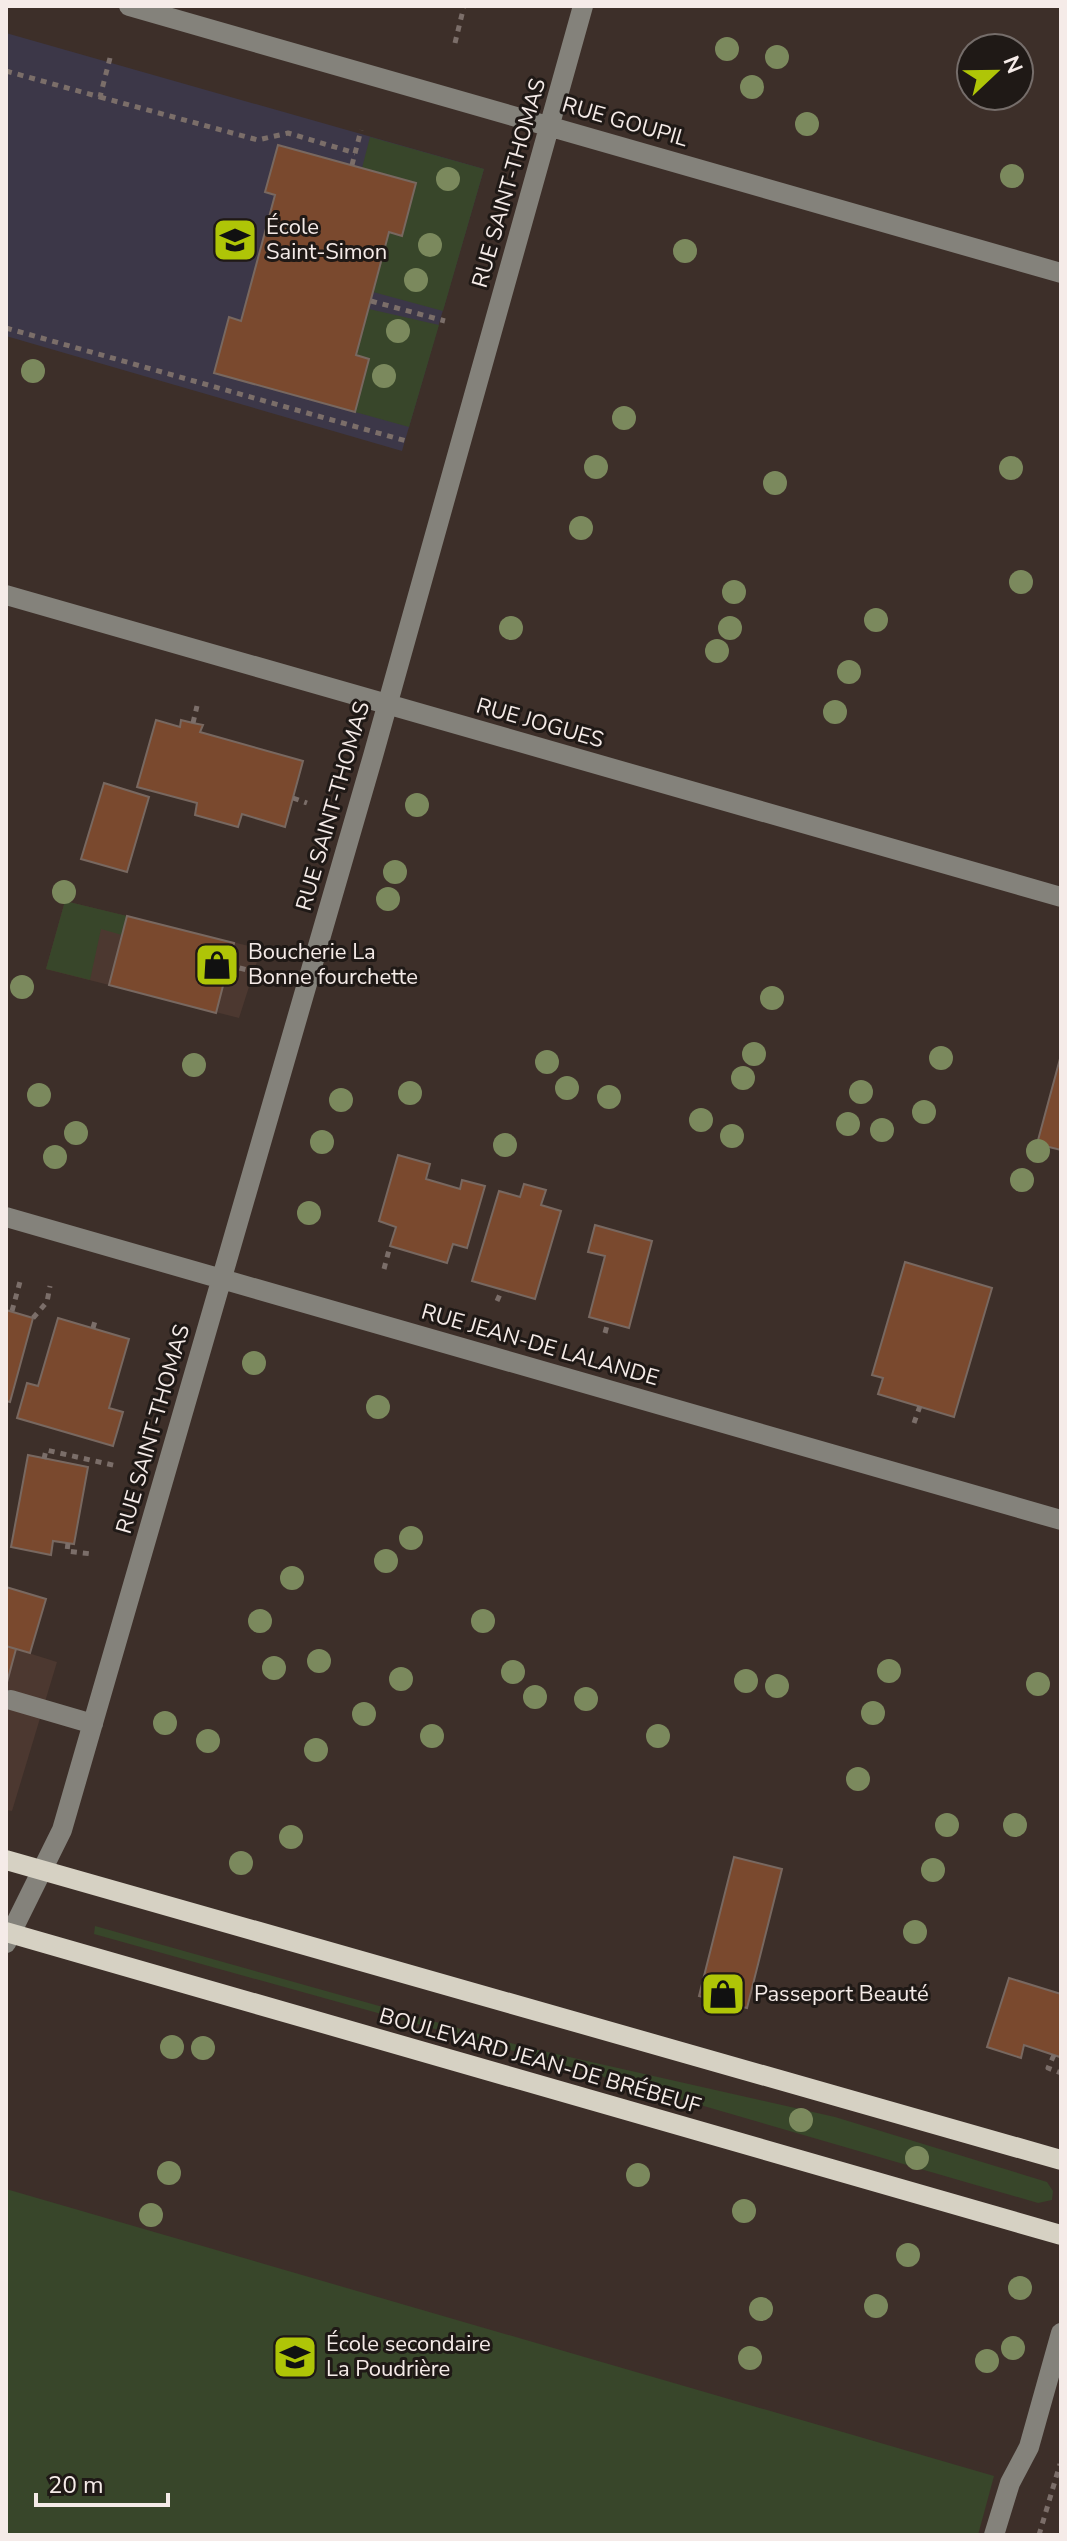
<svg xmlns="http://www.w3.org/2000/svg" width="1067" height="2541" font-family="'Nunito Sans',sans-serif">
	<style>
		.built { fill: #4c3830 }
		.education { fill: #3c3748 }
		.green { fill: #38462a }
		.building { fill: #7a492e; stroke: #786860; stroke-width: 2 }
		.lines { fill: none; stroke-linecap: round; stroke-linejoin: round }
		.path { stroke: #7b6e69; stroke-width: 5; stroke-dasharray: 6 6; stroke-linecap: butt }
		.minor { stroke: #84827b; stroke-width: 20 }
		.major { stroke: #d6d1c3; stroke-width: 20 }
		.tree { fill: #7b895d }
		.labels { text-anchor: middle; dominant-baseline: central; stroke-width: 6; stroke-linejoin: round; paint-order: stroke }
		.street-label { font-size: 22px; fill: #f5ebe8; stroke: #1f1916 }
		.poi-label { font-size: 22px; fill: #f5ebe8; stroke: #1f1916; text-anchor: start }
	</style>
	<rect width="100%" height="100%" fill="#3d2f29"/>
	<path class="built" d="M65,901L261,949L239,1018L46,969Z
		M6,1646L57,1662L12,1811L6,1810Z"/>
	<path class="education" d="M6,33L484,169L402,451L6,336Z"/>
	<path class="green" d="M370,137L484,169L443,311L373,292L389,232L402,235L416,183L362,168Z
		M369,309L439,325L409,427L355,412L369,359L356,355Z
		M65,901L127,916L122,935L101,929L90,980L46,969Z
		M95,1926L525,2047L835,2117L1047,2182L1053,2191L1052,2200L1038,2203L514,2051L94,1934Z
		M6,2189L994,2476L978,2535H6Z"/>
	<path class="building" d="M278,145L416,183L402,236L389,232L356,355L369,359L355,412L214,373L229,317L241,321L275,195L265,192Z
		M156,720L180,727L181,720L193,723L203,725L200,732L303,761L285,827L242,814L238,827L195,815L197,803L137,787Z
		M104,783L149,797L127,872L81,859Z
		M127,916L234,943L216,1013L109,985Z
		M1061,1055V1150L1037,1144Z
		M398,1155L430,1164L426,1179L460,1189L462,1180L485,1186L467,1248L453,1244L447,1263L390,1246L396,1227L379,1221Z
		M524,1184L546,1190L541,1205L561,1211L535,1299L472,1281L499,1191L520,1197Z
		M595,1225L652,1241L629,1328L589,1317L605,1256L588,1252Z
		M905,1262L992,1288L954,1417L878,1394L883,1378L872,1375Z
		M6,1310L33,1318L10,1402L6,1401Z
		M58,1318L129,1339L109,1408L123,1412L113,1446L17,1418L27,1383L38,1386Z
		M28,1455L88,1467L74,1544L53,1541L51,1555L11,1547Z
		M6,1587L46,1599L30,1653L6,1646Z
		M6,1646L16,1649L6,1686Z
		M734,1857L782,1869L747,2008L699,1996Z
		M1009,1978L1061,1994L1060,2057L1024,2045L1021,2058L987,2047Z"/>
	<g class="lines">
		<path class="path" d="M455,43L464,6
			M6,71L100,97L110,58
			M100,97L258,140L288,133L355,153
			M352,165L361,130
			M371,301L445,321
			M6,328L410,442
			M193,723L197,706
			M293,798L307,803
			M228,965L259,973
			M384,1269L390,1246
			M497,1301L502,1290
			M12,1311L21,1278
			M33,1318L47,1302L50,1286
			M93,1328L95,1321
			M605,1333L608,1322
			M914,1423L920,1406
			M44,1459L46,1450L117,1466
			M68,1543L67,1551L92,1554
			M717,2012L720,2001
			M1054,2055L1048,2068L1061,2073
			M1039,2535L1060,2464"/>
		<path class="minor" d="M129,6L1061,273
			M6,595L1061,897
			M6,1217L1061,1520
			M11,1700L93,1724
			M6,1943L62,1830L373,756L583,6
			M994,2535L1010,2483L1029,2447L1061,2333"/>
		<path class="major" d="M6,1860L1061,2160
			M6,1932L1061,2235"/>
	</g>
	<g class="tree">
		<circle cx="727" cy="49" r="12"/>
		<circle cx="777" cy="57" r="12"/>
		<circle cx="752" cy="87" r="12"/>
		<circle cx="807" cy="124" r="12"/>
		<circle cx="1012" cy="176" r="12"/>
		<circle cx="448" cy="179" r="12"/>
		<circle cx="430" cy="245" r="12"/>
		<circle cx="685" cy="251" r="12"/>
		<circle cx="416" cy="280" r="12"/>
		<circle cx="398" cy="331" r="12"/>
		<circle cx="33" cy="371" r="12"/>
		<circle cx="384" cy="376" r="12"/>
		<circle cx="624" cy="418" r="12"/>
		<circle cx="596" cy="467" r="12"/>
		<circle cx="1011" cy="468" r="12"/>
		<circle cx="775" cy="483" r="12"/>
		<circle cx="581" cy="528" r="12"/>
		<circle cx="1021" cy="582" r="12"/>
		<circle cx="734" cy="592" r="12"/>
		<circle cx="876" cy="620" r="12"/>
		<circle cx="511" cy="628" r="12"/>
		<circle cx="730" cy="628" r="12"/>
		<circle cx="717" cy="651" r="12"/>
		<circle cx="849" cy="672" r="12"/>
		<circle cx="835" cy="712" r="12"/>
		<circle cx="417" cy="805" r="12"/>
		<circle cx="395" cy="872" r="12"/>
		<circle cx="64" cy="892" r="12"/>
		<circle cx="388" cy="899" r="12"/>
		<circle cx="22" cy="987" r="12"/>
		<circle cx="772" cy="998" r="12"/>
		<circle cx="754" cy="1054" r="12"/>
		<circle cx="941" cy="1058" r="12"/>
		<circle cx="547" cy="1062" r="12"/>
		<circle cx="194" cy="1065" r="12"/>
		<circle cx="743" cy="1078" r="12"/>
		<circle cx="567" cy="1088" r="12"/>
		<circle cx="861" cy="1092" r="12"/>
		<circle cx="410" cy="1093" r="12"/>
		<circle cx="39" cy="1095" r="12"/>
		<circle cx="609" cy="1097" r="12"/>
		<circle cx="341" cy="1100" r="12"/>
		<circle cx="924" cy="1112" r="12"/>
		<circle cx="701" cy="1120" r="12"/>
		<circle cx="848" cy="1124" r="12"/>
		<circle cx="882" cy="1130" r="12"/>
		<circle cx="76" cy="1133" r="12"/>
		<circle cx="732" cy="1136" r="12"/>
		<circle cx="322" cy="1142" r="12"/>
		<circle cx="505" cy="1145" r="12"/>
		<circle cx="1038" cy="1151" r="12"/>
		<circle cx="55" cy="1157" r="12"/>
		<circle cx="1022" cy="1180" r="12"/>
		<circle cx="309" cy="1213" r="12"/>
		<circle cx="254" cy="1363" r="12"/>
		<circle cx="378" cy="1407" r="12"/>
		<circle cx="411" cy="1538" r="12"/>
		<circle cx="386" cy="1561" r="12"/>
		<circle cx="292" cy="1578" r="12"/>
		<circle cx="260" cy="1621" r="12"/>
		<circle cx="483" cy="1621" r="12"/>
		<circle cx="319" cy="1661" r="12"/>
		<circle cx="274" cy="1668" r="12"/>
		<circle cx="889" cy="1671" r="12"/>
		<circle cx="513" cy="1672" r="12"/>
		<circle cx="401" cy="1679" r="12"/>
		<circle cx="746" cy="1681" r="12"/>
		<circle cx="1038" cy="1684" r="12"/>
		<circle cx="777" cy="1686" r="12"/>
		<circle cx="535" cy="1697" r="12"/>
		<circle cx="586" cy="1699" r="12"/>
		<circle cx="873" cy="1713" r="12"/>
		<circle cx="364" cy="1714" r="12"/>
		<circle cx="165" cy="1723" r="12"/>
		<circle cx="432" cy="1736" r="12"/>
		<circle cx="658" cy="1736" r="12"/>
		<circle cx="208" cy="1741" r="12"/>
		<circle cx="316" cy="1750" r="12"/>
		<circle cx="858" cy="1779" r="12"/>
		<circle cx="947" cy="1825" r="12"/>
		<circle cx="1015" cy="1825" r="12"/>
		<circle cx="291" cy="1837" r="12"/>
		<circle cx="241" cy="1863" r="12"/>
		<circle cx="933" cy="1870" r="12"/>
		<circle cx="915" cy="1932" r="12"/>
		<circle cx="172" cy="2047" r="12"/>
		<circle cx="203" cy="2048" r="12"/>
		<circle cx="801" cy="2120" r="12"/>
		<circle cx="917" cy="2158" r="12"/>
		<circle cx="169" cy="2173" r="12"/>
		<circle cx="638" cy="2175" r="12"/>
		<circle cx="744" cy="2211" r="12"/>
		<circle cx="151" cy="2215" r="12"/>
		<circle cx="908" cy="2255" r="12"/>
		<circle cx="1020" cy="2288" r="12"/>
		<circle cx="876" cy="2306" r="12"/>
		<circle cx="761" cy="2309" r="12"/>
		<circle cx="1013" cy="2348" r="12"/>
		<circle cx="750" cy="2358" r="12"/>
		<circle cx="987" cy="2361" r="12"/>
	</g>
	<defs>
		<g id="school-square" transform="scale(2.3)"><rect x="-9" y="-9" width="18" height="18" rx="4" fill="#afc507" stroke="#1f1916"/><path d="M0-5L7-2L0 1L-7-2ZM-4 1L0 2.5L4 1V4Q0 6-4 4Z" fill="#111"/></g>
		<g id="shop-square" transform="scale(2.3)"><rect x="-9" y="-9" width="18" height="18" rx="4" fill="#afc507" stroke="#1f1916"/><path d="M-5-2.5h2.3a2.7 3.5 0 0 1 5.4 0H5L5.5 6h-11ZM-1.5-2.5h3a1.5 2.3 0 0 0-3 0Z" fill="#111"/></g>
	</defs>
	<g fill-rule="evenodd">
		<use href="#school-square" x="235" y="240"/>
		<use href="#shop-square" x="217" y="965"/>
		<use href="#shop-square" x="723" y="1994"/>
		<use href="#school-square" x="295" y="2357"/>
	</g>
	<g class="labels">
		<g class="street-label">
			<text transform="translate(625 122) rotate(16)">RUE GOUPIL</text>
			<text transform="translate(509 183) rotate(-74)">RUE SAINT-THOMAS</text>
			<text transform="translate(540 723) rotate(16)">RUE JOGUES</text>
			<text transform="translate(333 806) rotate(-74)">RUE SAINT-THOMAS</text>
			<text transform="translate(540 1345) rotate(16)">RUE JEAN-DE LALANDE</text>
			<text transform="translate(153 1429) rotate(-74)">RUE SAINT-THOMAS</text>
			<text transform="translate(540 2061) rotate(16)">BOULEVARD JEAN-DE BRÉBEUF</text>
		</g>
		<g class="poi-label">
			<text x="266" y="227">École<tspan x="266" dy="25">Saint-Simon</tspan></text>
			<text x="248" y="952">Boucherie La<tspan x="248" dy="25">Bonne fourchette</tspan></text>
			<text x="754" y="1994">Passeport Beauté</text>
			<text x="326" y="2344">École secondaire<tspan x="326" dy="25">La Poudrière</tspan></text>
		</g>
	</g>
	<rect width="1067" height="2541" fill="none" stroke="#f5ebe8" stroke-width="16"/>
	<g transform="translate(995 72) rotate(68)"><circle r="38" fill="#1f1916" stroke="#756d6a" stroke-width="2"/>
	<path d="M0-6L14 30L0 20L-14 30Z" fill="#afc507"/>
	<text y="-12" font-size="22" font-weight="bold" text-anchor="middle" fill="#f5ebe8">N</text>
	</g>
	<path d="M36 2493v12h132v-12" fill="none" stroke="#f5ebe8" stroke-width="4"/>
	<text x="48" y="2493" font-size="24" fill="#f5ebe8" stroke="#1f1916" stroke-width="6" paint-order="stroke">20 m</text>
</svg>
